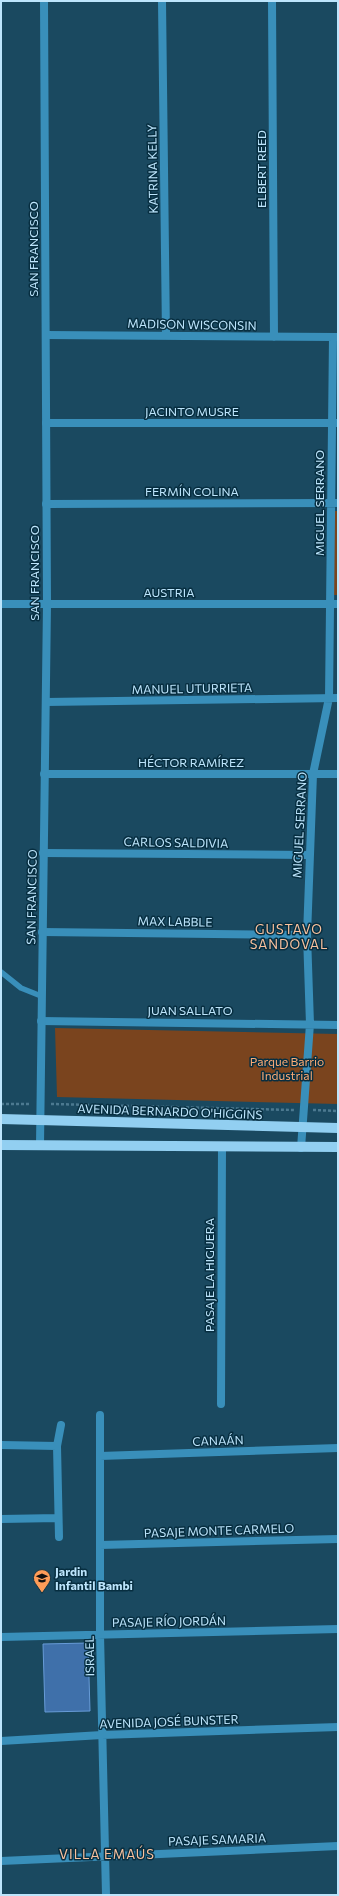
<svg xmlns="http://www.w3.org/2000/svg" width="339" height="1896" font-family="Commissioner,sans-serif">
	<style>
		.green { fill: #7a441e }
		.building { fill: #3f70aa; stroke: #679bd7 }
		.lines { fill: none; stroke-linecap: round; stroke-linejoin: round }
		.path { stroke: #4c7990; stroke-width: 2.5; stroke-dasharray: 3 2; stroke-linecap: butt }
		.service { stroke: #398fba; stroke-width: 5.5 }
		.minor { stroke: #398fba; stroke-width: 8 }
		.tertiary { stroke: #398fba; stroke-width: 8 }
		.primary { stroke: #92cff1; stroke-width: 10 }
		.labels { text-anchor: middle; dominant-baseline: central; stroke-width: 3; stroke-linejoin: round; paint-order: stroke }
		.street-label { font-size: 12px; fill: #bde5fc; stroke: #072e40 }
		.park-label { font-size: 12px; fill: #feab75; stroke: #072e40 }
		.poi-label { font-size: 12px; font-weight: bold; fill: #bde5fc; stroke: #072e40; text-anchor: start }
		.neighbourhood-label { font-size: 13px; letter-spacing: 1px; fill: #fac29e; stroke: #072e40 }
	</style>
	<rect width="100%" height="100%" fill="#1a4960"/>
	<path class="green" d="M330,511H338V595H330Z
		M55,1028L338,1034V1104L57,1097Z"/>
	<path class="building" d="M88,1643L90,1711L45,1712L43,1644Z"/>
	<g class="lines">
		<path class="path" d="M1,1104H30
			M51,1104L294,1110
			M313,1110L338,1111"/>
		<path class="service" d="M1,972L21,988L41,996"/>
		<path class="minor" d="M162,1L166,336
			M272,1L274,337
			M46,335L337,337
			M46,423H338
			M46,504L338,503
			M1,604H338
			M46,702L338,698
			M44,774H338
			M43,853L309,855
			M42,932L307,935
			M41,1021L338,1025
			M301,1148L310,1024L307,935L313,774L329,698L333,337
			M221,1404L222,1146
			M100,1415V1634L106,1895
			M1,1445L57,1446
			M100,1456L338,1448
			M1,1519L58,1518
			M59,1537L57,1446L61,1425
			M100,1545L338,1539
			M1,1637L338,1629
			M1,1741L102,1735L338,1727
			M1,1861L338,1846"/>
		<path class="tertiary" d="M40,1145L47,604L44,1"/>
		<path class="primary" d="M1,1119L338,1128
			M1,1145L338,1147"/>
	</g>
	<defs>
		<g id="school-pin" transform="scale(0.9)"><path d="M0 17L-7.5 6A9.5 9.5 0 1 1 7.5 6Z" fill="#fe9c58" stroke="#072e40"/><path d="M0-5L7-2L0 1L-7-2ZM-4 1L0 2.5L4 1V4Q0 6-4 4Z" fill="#111"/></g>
	</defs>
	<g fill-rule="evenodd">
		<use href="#school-pin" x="42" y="1578"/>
	</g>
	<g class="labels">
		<g class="street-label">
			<text transform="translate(152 169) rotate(-91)">KATRINA KELLY</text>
			<text transform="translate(261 169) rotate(-90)">ELBERT REED</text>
			<text transform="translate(33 249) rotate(-90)">SAN FRANCISCO</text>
			<text transform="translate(192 324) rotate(1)">MADISON WISCONSIN</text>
			<text x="192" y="411">JACINTO MUSRE</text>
			<text x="192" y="491">FERMÍN COLINA</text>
			<text transform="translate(319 503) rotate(-90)">MIGUEL SERRANO</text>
			<text transform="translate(34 573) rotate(-90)">SAN FRANCISCO</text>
			<text x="169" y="592">AUSTRIA</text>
			<text transform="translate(192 688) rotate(-1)">MANUEL UTURRIETA</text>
			<text x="191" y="762">HÉCTOR RAMÍREZ</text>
			<text transform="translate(299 825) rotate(-87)">MIGUEL SERRANO</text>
			<text transform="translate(176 842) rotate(1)">CARLOS SALDIVIA</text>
			<text transform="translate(31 897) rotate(-89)">SAN FRANCISCO</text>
			<text transform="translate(175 921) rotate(1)">MAX LABBLE</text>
			<text x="190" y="1010">JUAN SALLATO</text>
			<text transform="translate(170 1111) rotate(2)">AVENIDA BERNARDO O'HIGGINS</text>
			<text transform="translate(209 1275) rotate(-90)">PASAJE LA HIGUERA</text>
			<text transform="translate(218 1440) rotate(-2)">CANAÁN</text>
			<text transform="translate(219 1530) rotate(-2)">PASAJE MONTE CARMELO</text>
			<text transform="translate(169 1621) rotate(-1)">PASAJE RÍO JORDÁN</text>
			<text transform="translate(89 1656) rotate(-91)">ISRAEL</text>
			<text transform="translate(169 1721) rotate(-2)">AVENIDA JOSÉ BUNSTER</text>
			<text transform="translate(217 1839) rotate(-2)">PASAJE SAMARIA</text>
		</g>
		<g class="park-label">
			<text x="287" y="1061">Parque Barrio<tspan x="287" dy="14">Industrial</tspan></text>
		</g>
		<g class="poi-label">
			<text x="55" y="1571">Jardin<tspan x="55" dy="14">Infantil Bambi</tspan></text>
		</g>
		<g class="neighbourhood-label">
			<text x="289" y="929">GUSTAVO<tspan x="289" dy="15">SANDOVAL</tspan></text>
			<text x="107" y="1854">VILLA EMAÚS</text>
		</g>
	</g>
	<rect width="339" height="1896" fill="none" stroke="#bde5fc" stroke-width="4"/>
</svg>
